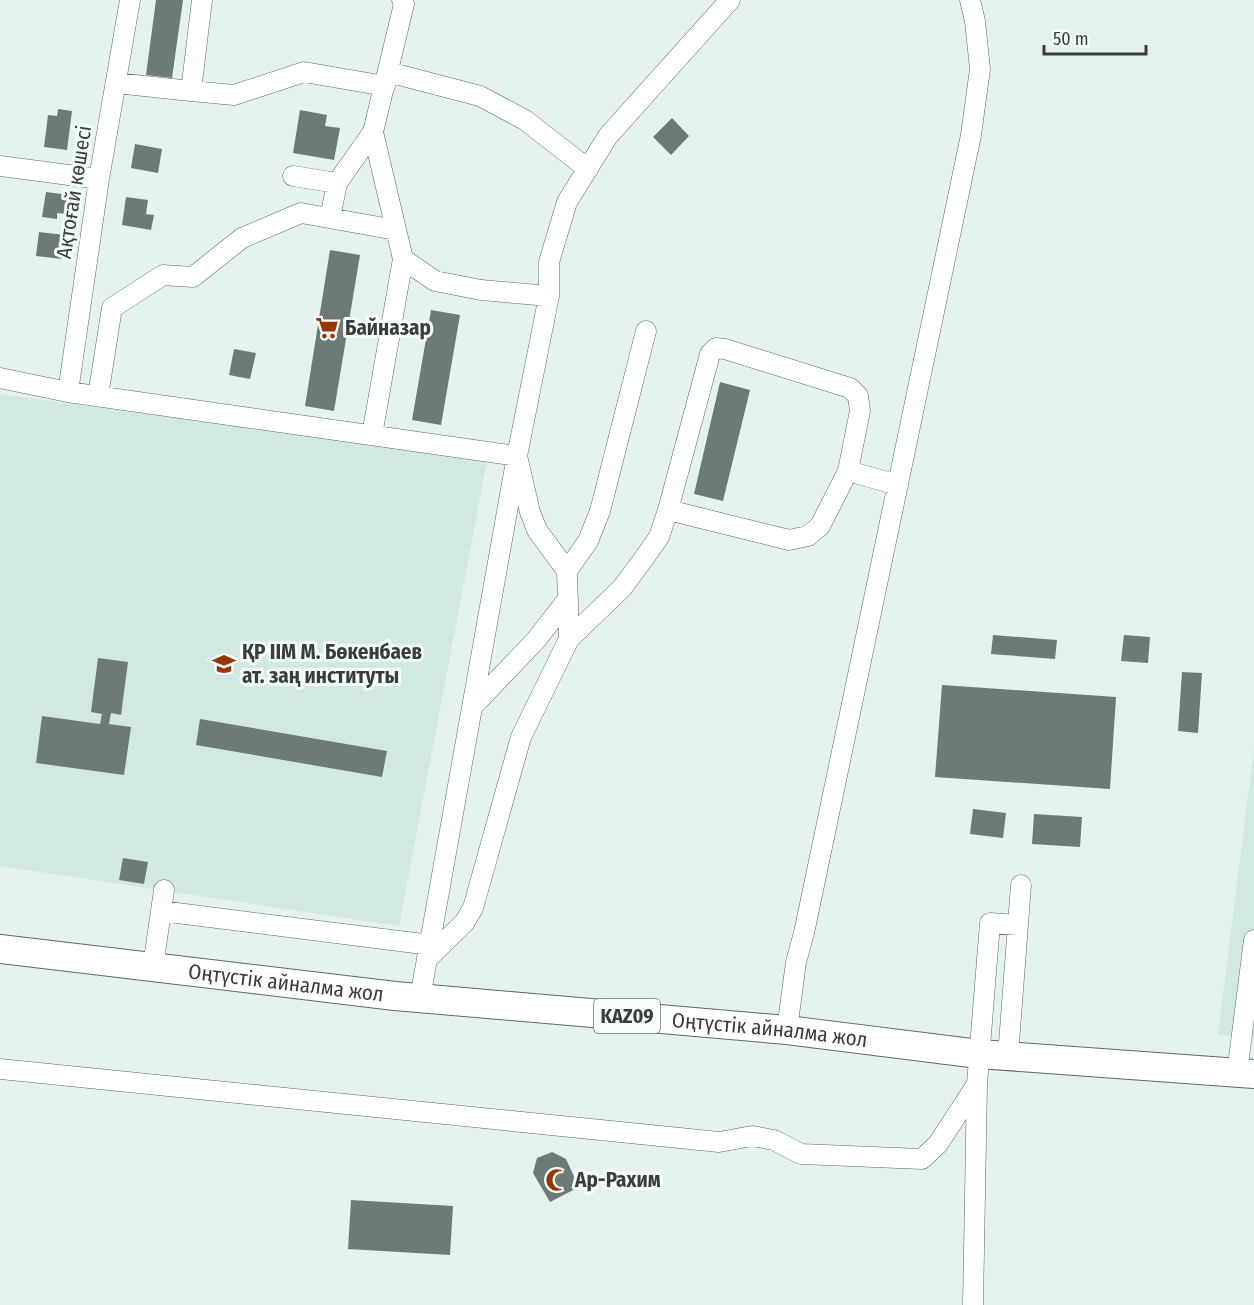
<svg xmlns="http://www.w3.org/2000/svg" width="1254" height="1305" font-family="'Fira Sans Condensed',sans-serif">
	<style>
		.built { fill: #d2e9e3 }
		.building { fill: #6e7a77 }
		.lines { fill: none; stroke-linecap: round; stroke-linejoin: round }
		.minor-casing { stroke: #5c6865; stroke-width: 21 }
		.highway-casing { stroke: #5c6865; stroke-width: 30 }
		.minor { stroke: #fff; stroke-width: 20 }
		.highway { stroke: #fff; stroke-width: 28 }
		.labels { text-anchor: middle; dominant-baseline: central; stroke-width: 6; stroke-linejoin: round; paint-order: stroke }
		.shield { fill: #f7fffd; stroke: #717876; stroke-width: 1.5 }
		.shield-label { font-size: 20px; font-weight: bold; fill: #383e3c }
		.street-label { font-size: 21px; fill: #383e3c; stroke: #f7fffd }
		.poi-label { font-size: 21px; font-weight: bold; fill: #383e3c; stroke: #f7fffd; text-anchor: start }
	</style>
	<rect width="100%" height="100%" fill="#e5f3ef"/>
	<path class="built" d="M0,394L487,461L399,926L0,866Z
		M1254,748V1038L1218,1035Z"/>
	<path class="building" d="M156,0H183L172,78L146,75Z
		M58,109L72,111L67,150L44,147L48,115L57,116Z
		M300,110L327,115L325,126L340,128L334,160L293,153Z
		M672,118L689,136L671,155L653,137Z
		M135,144L162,149L158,173L131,168Z
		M46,192L69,195L67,214L57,213V219L42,217Z
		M126,197L148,200L146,214L154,215L151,230L122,225Z
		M39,232L65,235L62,259L36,256Z
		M330,250L360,255L334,411L305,406Z
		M431,310L460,315L441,425L412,420Z
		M234,349L256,353L250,379L229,375Z
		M720,382L750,390L723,501L694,494Z
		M993,635L1057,640L1055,659L991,654Z
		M1124,635L1150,637L1148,663L1121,661Z
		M98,658L128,662L121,715L111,713L109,724L131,727L124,775L36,763L42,716L100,724L102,714L91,712Z
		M1182,672L1202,673L1198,733L1178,731Z
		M942,685L1116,697L1110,789L935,777Z
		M200,719L387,751L382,777L196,745Z
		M973,809L1006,813L1003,838L970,834Z
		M1034,814L1082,817L1080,847L1032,844Z
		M123,858L148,862L144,884L119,880Z
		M552,1152L566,1159L579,1187L550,1202L533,1173L537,1158Z
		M351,1200L453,1206L450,1255L348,1249Z"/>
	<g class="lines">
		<g class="minor-casing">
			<path id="minor" d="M402,0L404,4L373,132L403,259L435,281L481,290L549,296
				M388,72L480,96L525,120L588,169
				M116,83L191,91L202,0
				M191,91L234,95L304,72L385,86
				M0,166L99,179
				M293,176L337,183L373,132
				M330,218L337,183
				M716,348L725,349L850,388L858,396L860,411L848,471L820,526L808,536L789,540L668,510L710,354Z
				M0,378L68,392L517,456L530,512L537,530L567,571
				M68,392L99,179L130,0
				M98,396L112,308L163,275L193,277L242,238L301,213L396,230
				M372,435L403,259
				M848,471L898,485
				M569,639L622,588L642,561L659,537L668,510
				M473,706L536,640L568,599
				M161,911L431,945
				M429,957L464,923L473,908L521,737L569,639L567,571L588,541L600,511L646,331
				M153,967L164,890
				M420,998L517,456L549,296V262L567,202L608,136L730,0
				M787,1030L796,962L804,933L971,135L980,69L975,21L970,0
				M1008,1056L1021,885
				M0,1069L719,1142L752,1136L774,1140L801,1154L922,1159L938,1144L977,1084
				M1237,1073L1254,940
				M973,1305L977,1084L990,923L1018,925"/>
		</g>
		<g class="highway-casing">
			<g id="highway">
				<path id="s1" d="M0,949L395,996L787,1030L979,1054L1254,1074"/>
			</g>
		</g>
		<use href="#minor" class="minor"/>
		<use href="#highway" class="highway"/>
	</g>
	<defs>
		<g id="supermarket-bare" transform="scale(1.8)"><path d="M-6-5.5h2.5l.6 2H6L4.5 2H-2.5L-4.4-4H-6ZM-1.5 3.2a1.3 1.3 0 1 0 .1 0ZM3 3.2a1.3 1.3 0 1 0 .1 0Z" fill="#9a3602" stroke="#f7fffd" stroke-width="2.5" paint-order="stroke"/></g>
		<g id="university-bare" transform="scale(1.8)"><path d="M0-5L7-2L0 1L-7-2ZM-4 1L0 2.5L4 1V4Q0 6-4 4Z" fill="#9a3602" stroke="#f7fffd" stroke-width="2.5" paint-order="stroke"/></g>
		<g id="mosque-bare" transform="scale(1.8)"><path d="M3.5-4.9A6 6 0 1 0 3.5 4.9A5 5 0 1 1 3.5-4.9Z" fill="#9a3602" stroke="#f7fffd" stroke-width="2.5" paint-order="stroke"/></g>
	</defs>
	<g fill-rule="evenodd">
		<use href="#supermarket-bare" x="327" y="328"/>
		<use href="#university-bare" x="224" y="664"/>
		<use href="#mosque-bare" x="557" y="1180"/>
	</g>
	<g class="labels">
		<rect class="shield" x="594" y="999" width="66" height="34" rx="4.5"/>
		<g class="shield-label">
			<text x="627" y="1016">KAZ09</text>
		</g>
		<g class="street-label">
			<text transform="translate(74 192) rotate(-81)">Ақтоғай көшесі</text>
			<text stroke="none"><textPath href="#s1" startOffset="288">Оңтүстік айналма жол</textPath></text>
			<text stroke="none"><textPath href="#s1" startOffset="774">Оңтүстік айналма жол</textPath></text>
		</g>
		<g class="poi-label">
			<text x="345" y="328">Байназар</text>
			<text x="242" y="652">ҚР ІІМ М. Бөкенбаев<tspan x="242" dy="24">ат. заң институты</tspan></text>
			<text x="575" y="1180">Ар-Рахим</text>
		</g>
	</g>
	<path d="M1044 45v9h102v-9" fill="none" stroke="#383e3c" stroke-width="3"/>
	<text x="1053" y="45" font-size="18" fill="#383e3c" stroke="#f7fffd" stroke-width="4.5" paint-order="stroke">50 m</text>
</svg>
